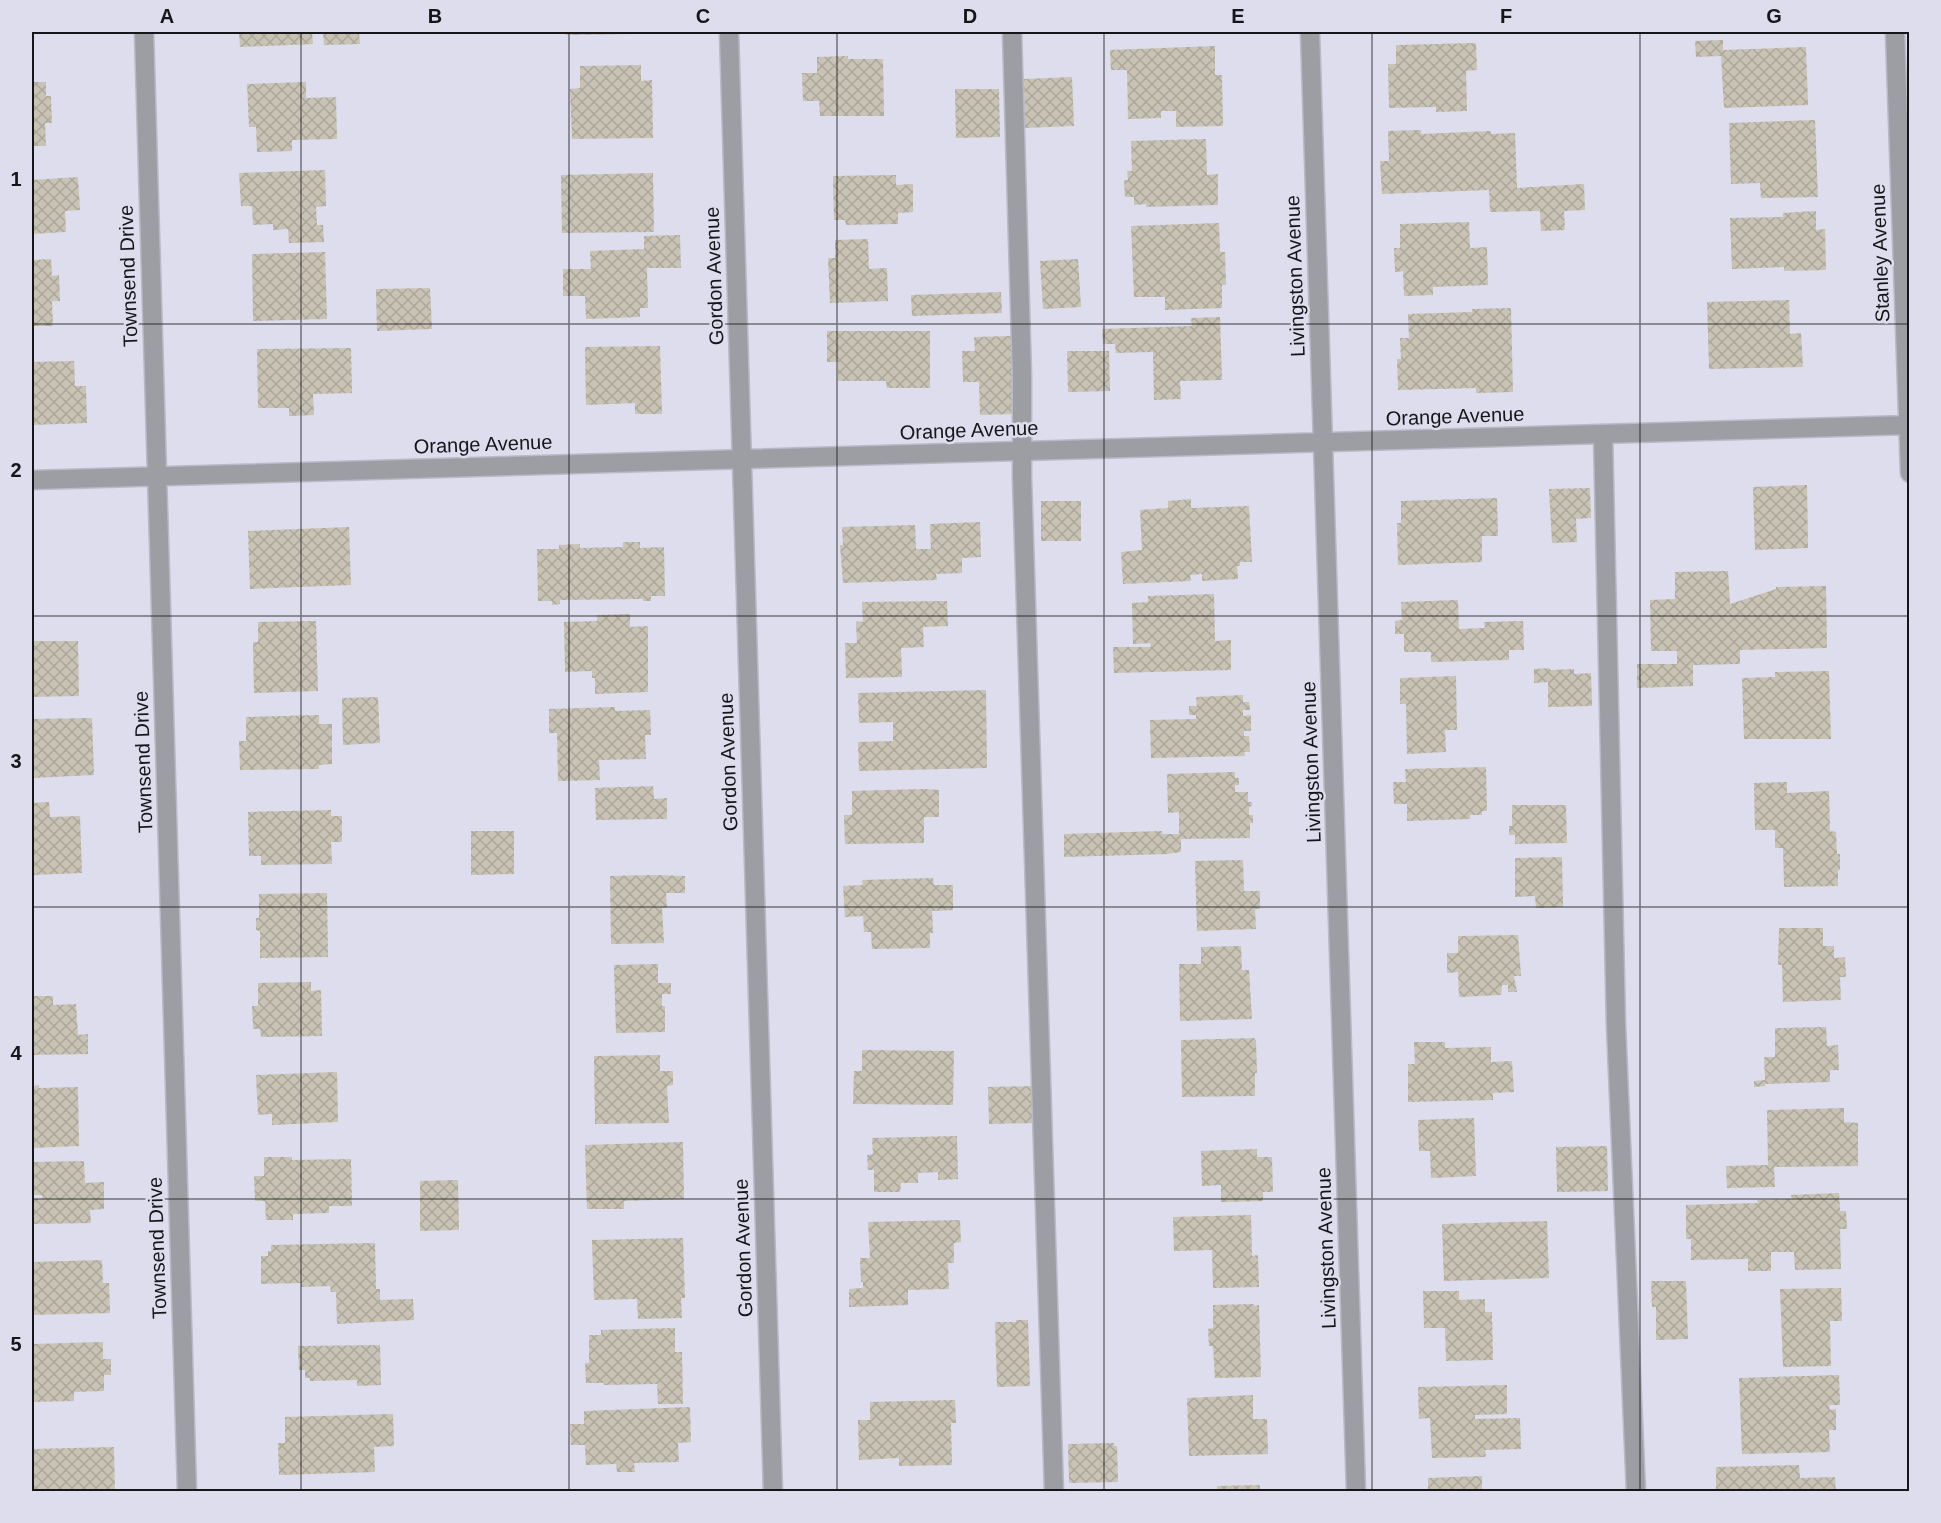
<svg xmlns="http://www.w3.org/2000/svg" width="1941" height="1523" font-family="Arial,sans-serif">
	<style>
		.building { fill: url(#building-cross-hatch) }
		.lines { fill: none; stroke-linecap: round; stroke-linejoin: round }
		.lane-casing { stroke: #b9b9c7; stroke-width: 21 }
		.street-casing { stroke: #b9b9c7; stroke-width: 21 }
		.lane { stroke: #9d9da4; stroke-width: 18 }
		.street { stroke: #9d9da4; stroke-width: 18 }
		.grid { fill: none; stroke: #15151a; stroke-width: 1.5; stroke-opacity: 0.55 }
		.labels { text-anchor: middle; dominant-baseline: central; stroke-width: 5; stroke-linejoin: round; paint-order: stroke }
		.street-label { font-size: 20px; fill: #15151a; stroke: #dddded }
		.neatline { fill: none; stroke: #15151a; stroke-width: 2 }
		.grid-label { font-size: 20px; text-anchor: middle; font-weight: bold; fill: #15151a }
	</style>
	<defs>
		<pattern id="building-cross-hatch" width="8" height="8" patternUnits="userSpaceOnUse" patternTransform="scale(1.5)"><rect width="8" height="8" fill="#c8c3b4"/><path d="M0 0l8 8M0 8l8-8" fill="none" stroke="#aba79a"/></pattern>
	</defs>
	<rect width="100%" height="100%" fill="#dddded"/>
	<path class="building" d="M239,32H312L313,44L240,47Z
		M323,32H359L360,44L324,45Z
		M566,32H634V34L566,35Z
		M1723,40V50L1806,47L1808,105L1724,108L1721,56L1696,57L1695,41Z
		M1476,43L1477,70L1466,71L1467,111L1436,112V107L1389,108L1388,64H1396V45Z
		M1215,46V75H1222L1223,126L1176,127V111H1161V118L1128,119L1127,70H1111L1110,50Z
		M848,56V59H883L884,116H820L819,101H803L802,73H817V57Z
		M641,65V81L652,80L653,138L572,139L570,89L580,88V66Z
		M1072,77L1074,126L1025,128L1024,79Z
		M32,82H46V96H51L52,123H45L46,146H32Z
		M306,82V98L336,97L337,139L292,140V151L257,152L256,127H249L247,84Z
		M955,89H999L1000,137L956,138Z
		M1815,120L1818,197L1761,198L1760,183L1731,184L1729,123Z
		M1421,130V134L1491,131V134L1515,133L1517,188L1584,184L1585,210L1564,211L1565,230L1541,231L1540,211L1490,212L1489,190L1382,194L1380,161H1389L1388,131Z
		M1206,139L1207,175L1218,174V205L1146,207V204L1134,205V197H1125L1124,180H1128L1127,171H1132L1131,141Z
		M325,170L326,206L316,207L317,225H323L324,242L289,243L288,229L273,230V224L253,225L252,206H241L239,173Z
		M653,173L654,232L562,233L561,175Z
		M896,175V185L913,184V212L898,213V224L846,225L845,220H834L833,176Z
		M78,177L80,210L65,211L66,232L32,234V180Z
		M1816,211V230L1825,229L1826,270L1784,271V267L1732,269L1730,218L1783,217V213Z
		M1469,222L1470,248L1487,247L1488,285L1433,287V295L1404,296L1403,271L1395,272L1394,248H1400V224Z
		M1219,223L1220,252H1225L1226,285H1222V308L1165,310V297H1134L1131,226Z
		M680,235L681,268H647L648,308H640V317L586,319L585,296H563V269H591L590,251L644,249V236Z
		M868,239L869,269L887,268L888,301L830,303L828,258H835V240Z
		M325,252L327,319L253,321L252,254Z
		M51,259L52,276L59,275L60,301H52L53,326H32V260Z
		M1078,259L1081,307L1043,309L1040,261Z
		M430,288L432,329L377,331L376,289Z
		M1001,292L1002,313L912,316L911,295Z
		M1789,300L1790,334L1801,333L1803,367L1709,369L1707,302Z
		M1511,308L1513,392L1476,393V388L1398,390L1397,359H1401L1400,338H1409L1408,314L1472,312V309Z
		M1220,317L1222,380L1180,381L1181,399L1154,400L1153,352L1116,353L1115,344H1103L1102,329L1192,326L1191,318Z
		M827,331H930V388H887L886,381H838V362H827Z
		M1011,336L1014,414L980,415L979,382H963L962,351H975L974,337Z
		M660,346L662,414H635V403L586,405L585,347Z
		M351,348L352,393L313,394L314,415L289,416V408H258L257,349Z
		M1067,351H1109L1110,391L1068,392Z
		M74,361L75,386H86L87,423L32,425V362Z
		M1807,485L1808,548L1755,550L1753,487Z
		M1590,488L1591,518L1576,519L1577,542L1552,543L1549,489Z
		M1497,498L1498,536H1482V562L1398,565L1397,523H1401V501Z
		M1191,499V508L1249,506L1252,562H1240V566H1237L1238,579L1202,581V574L1190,575L1191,581L1123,584L1121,552L1142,550L1140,510L1168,508V501Z
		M1041,501H1081V541H1041Z
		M980,522L981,557L962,558V573L936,574L937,580L843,583L840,545H843L842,527L915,525L916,549H931L930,524Z
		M349,527L351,585L250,589L248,531Z
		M623,542H640V548L664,547L665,596H651V601H643V599L560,600V604L552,605V601H538L537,549H559V545L580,544V548L623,547Z
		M1728,571L1730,604L1776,589V587L1826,586L1827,648L1740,650V664L1693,665V686L1637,688V664H1677V651H1651L1650,600L1675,599V572Z
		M1214,594L1215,641L1231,640V670L1114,673L1113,647H1151L1150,643L1133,644L1132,603L1148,602V596Z
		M1458,600L1459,629L1485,628L1484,622L1523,621L1524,650H1509V660L1431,662V652H1404V634H1395V621L1402,620L1401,602Z
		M947,601L948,626L923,627L924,647L901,648L902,677L846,678L845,643H857L856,621L863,622L862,602Z
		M630,614V627L648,626V692L595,694V678H592V671L565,672L564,622L597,621V615Z
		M316,621L318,691L254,693L253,642H258V622Z
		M32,641H78L79,696L32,697Z
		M1550,668V670L1574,669V674L1591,673L1592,706L1548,707V682L1534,683V669Z
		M1829,671L1831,739H1744L1742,678L1775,677V672Z
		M1456,676L1457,730H1445L1446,752L1407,754L1406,704H1400V678Z
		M986,690L987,768L859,771L858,742L893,741V722L859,723L858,693Z
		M1243,695V702H1249L1250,710H1243V716L1251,715V731H1244V736H1249L1250,752H1244L1245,756L1151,758L1150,720L1196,719V715H1189V706H1197L1196,697Z
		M378,697L380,743L343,745L342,698Z
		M615,707V711L650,710L651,735H645L646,759L599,760L600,780L558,781L557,733H549V709Z
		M319,715V724H332V764L319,765V769L240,770L239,741H246V717Z
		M92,718L94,775L32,778V719Z
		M1486,767L1487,811H1482V815H1470V819L1407,821V804H1394L1393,782H1406L1405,769Z
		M1235,772V778H1239V785H1235V792H1248V802H1252V806L1249,807V815H1253V823H1250V838L1181,839V852L1166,854L1064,857V834L1162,831V834H1179V812L1168,813L1167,774Z
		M1787,782V793L1829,791L1830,831L1836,832L1837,854H1840V870H1838V886L1784,887L1783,848H1775V830H1755L1754,783Z
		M653,786L654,799L667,798V819L596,820L595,788Z
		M924,789L939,790V817H924V843L845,844L844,815H852V791Z
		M49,802L50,817L80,816L82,873L32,875V803Z
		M1512,805H1566L1567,843L1515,844V835H1509V826H1512Z
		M331,810V816H342V842H331L332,864L261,865V856H249L248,812Z
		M471,831H514V874L471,875Z
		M1562,857L1563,907L1536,908L1535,896L1515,897V858Z
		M1243,860L1244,891H1260V909H1255L1256,929L1197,931L1195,861Z
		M655,875L685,876V893H666L667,907L662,908L664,943L611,944L610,876Z
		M933,878L934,885H953V910L932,911L933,933H930V948L872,949L871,932H864L863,916L845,917L843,886L863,885L862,880Z
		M327,893L328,957L260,958V931L256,930V918H259V894Z
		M1779,928H1823V946H1834V958L1845,957L1846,977H1840L1841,1000L1783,1002L1782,965H1778Z
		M1518,935L1521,976H1514L1517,992H1508V985H1502L1501,995L1459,997L1458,972L1447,973V953H1458V936Z
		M1241,946L1242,970H1249L1252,1019L1180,1021L1179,964H1201V947Z
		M658,964V983H671V994H662V1006H665V1032L616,1033L614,965Z
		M311,982V991L321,990L322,1036L261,1037L260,1029H253L252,1006H258V983Z
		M32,996H53V1005L76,1004L78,1035L88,1034V1054L32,1055Z
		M1826,1027L1827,1046L1838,1045L1839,1070H1830V1082L1765,1084V1086L1754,1087V1081L1765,1080L1764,1057H1775V1028Z
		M1254,1038L1256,1041L1257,1073H1255V1096L1182,1097L1181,1040Z
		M1414,1042H1445V1048L1491,1047V1062L1512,1061L1514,1092L1493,1093V1100L1408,1102V1064H1415Z
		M862,1050L954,1051L953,1105L853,1104L854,1071H862Z
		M660,1055V1071H673V1085L667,1086L669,1123L595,1124L594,1056Z
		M337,1072L338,1122L272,1125V1114L258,1115L256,1075Z
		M39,1085V1088L78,1087L79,1146L32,1148V1086Z
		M1035,1086V1123L989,1124L988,1087Z
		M1844,1108V1122L1858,1123V1166L1774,1167L1775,1187L1727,1188L1726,1166L1768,1165L1767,1110Z
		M1474,1118L1476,1176L1431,1178L1430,1151H1419L1418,1120Z
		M957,1136L958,1179L938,1180V1172L918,1173V1183H901L900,1192H874V1170H868L867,1155L873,1154L872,1138Z
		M683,1142L684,1199L624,1201V1209H587L585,1145Z
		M1607,1146L1608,1191L1557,1192L1556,1147Z
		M1257,1149V1157H1272L1273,1192H1263V1201L1221,1202V1185L1202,1186L1201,1151Z
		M264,1157H292V1160L351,1159L352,1206H329V1213L293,1214V1220H266L265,1201H255L254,1176H264Z
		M84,1161L85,1183L104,1182V1209L90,1210L91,1223L32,1224V1199H42V1195H32V1162Z
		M458,1180L459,1230L420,1231V1181Z
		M1839,1193L1840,1211H1846L1847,1229H1840L1841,1269L1795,1270L1794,1252H1771V1271H1748V1259L1691,1260V1239H1686V1205L1758,1203L1757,1200L1792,1199L1791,1195Z
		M1251,1215L1252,1256L1258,1255L1259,1287L1213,1288L1212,1250L1174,1251L1173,1217Z
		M960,1220L961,1242L954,1243V1263H948L949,1289L908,1290V1305L849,1307V1289L863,1288V1282H861L860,1258H870L868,1222Z
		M1547,1221L1549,1278L1444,1281L1442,1224Z
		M683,1238L685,1298H681L682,1318L638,1319L637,1299L594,1300L592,1240Z
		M375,1243L376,1289H380V1300L413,1299L414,1320L337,1324L336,1292H331L330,1286L301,1287V1283L261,1284V1256H268V1251H271V1245Z
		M102,1260L103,1283H109L110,1313L32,1315V1262Z
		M1651,1281H1686L1688,1339L1656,1340V1307H1652Z
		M1841,1288L1842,1321H1830L1831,1366L1783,1367L1780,1289Z
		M1423,1291H1459V1300L1485,1299V1312H1492L1493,1360L1446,1361L1445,1328H1424Z
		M1254,1304V1306L1259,1305L1261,1377L1215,1378L1213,1346H1209L1208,1329L1213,1328V1305Z
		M1016,1320H1028L1030,1386L997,1387L995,1322H1016Z
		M675,1328V1352H682L683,1404H658L657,1384L604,1385V1383H586L585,1363H589V1335H601V1330Z
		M103,1342V1359H111V1375H104V1391L74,1392V1401L32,1402V1344Z
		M380,1345L381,1385L357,1386V1380L310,1381V1378H305V1370H299L298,1346Z
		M1839,1375L1840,1405H1829L1830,1410L1836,1409V1430H1829L1830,1452L1742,1454L1739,1378Z
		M1507,1385V1414L1475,1415V1419L1520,1418L1521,1449L1485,1450L1486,1457L1432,1458L1430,1418L1419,1419L1418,1387Z
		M1253,1395V1419H1267L1268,1454L1189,1456L1187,1398Z
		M955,1400L956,1423H951L952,1465L899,1466V1458L859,1460L858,1420H870V1402Z
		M690,1407L691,1442L678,1443L679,1462L634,1463L635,1472H617L616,1464L586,1465L585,1445H571L570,1424H584V1411Z
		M393,1414L394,1446L374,1447L375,1472L279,1475L278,1443H285V1417Z
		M1114,1443V1446H1117L1118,1482L1069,1483L1068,1444Z
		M114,1447L115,1492H32V1449Z
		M1799,1465L1800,1478L1835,1477L1836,1492H1716V1467Z
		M1482,1476V1492H1428V1478Z
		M1260,1485V1492H1217V1486Z"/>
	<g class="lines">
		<g class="lane-casing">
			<path id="lane" d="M1012,32L1022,376V478L1054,1492
				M1603,434L1616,1025L1636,1492"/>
		</g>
		<g class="street-casing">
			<path id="street" d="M144,32L187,1492
				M729,32L773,1492
				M1310,32L1356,1492
				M1895,32L1910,473
				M32,480L1908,425"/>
		</g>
		<use href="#lane" class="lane"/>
		<use href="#street" class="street"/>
	</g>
	<path class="grid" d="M301,32V1492M569,32V1492M837,32V1492M1104,32V1492M1372,32V1492M1640,32V1492M32,324H1910M32,616H1910M32,907H1910M32,1199H1910"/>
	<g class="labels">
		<g class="street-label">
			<text transform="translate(1880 253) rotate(-92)">Stanley Avenue</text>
			<text transform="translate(128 276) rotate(-92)">Townsend Drive</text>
			<text transform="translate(714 276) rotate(-92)">Gordon Avenue</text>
			<text transform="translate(1295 276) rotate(-92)">Livingston Avenue</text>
			<text transform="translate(1455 416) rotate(-2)">Orange Avenue</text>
			<text transform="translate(969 430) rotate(-2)">Orange Avenue</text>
			<text transform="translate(483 444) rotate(-2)">Orange Avenue</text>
			<text transform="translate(143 762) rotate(-92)">Townsend Drive</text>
			<text transform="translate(728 762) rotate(-92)">Gordon Avenue</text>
			<text transform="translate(1311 762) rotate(-92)">Livingston Avenue</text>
			<text transform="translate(157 1248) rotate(-92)">Townsend Drive</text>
			<text transform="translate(743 1248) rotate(-92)">Gordon Avenue</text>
			<text transform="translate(1326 1248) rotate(-92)">Livingston Avenue</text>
		</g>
	</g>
	<rect width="1941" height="1523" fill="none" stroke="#dddded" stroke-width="66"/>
	<rect x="33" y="33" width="1875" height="1457" class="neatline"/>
	<g class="grid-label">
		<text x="167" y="23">A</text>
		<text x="435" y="23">B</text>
		<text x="703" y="23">C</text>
		<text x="970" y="23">D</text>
		<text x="1238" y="23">E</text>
		<text x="1506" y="23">F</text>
		<text x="1774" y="23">G</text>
		<text x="16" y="186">1</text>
		<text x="16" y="477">2</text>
		<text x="16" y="768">3</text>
		<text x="16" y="1060">4</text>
		<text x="16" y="1351">5</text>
	</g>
</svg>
